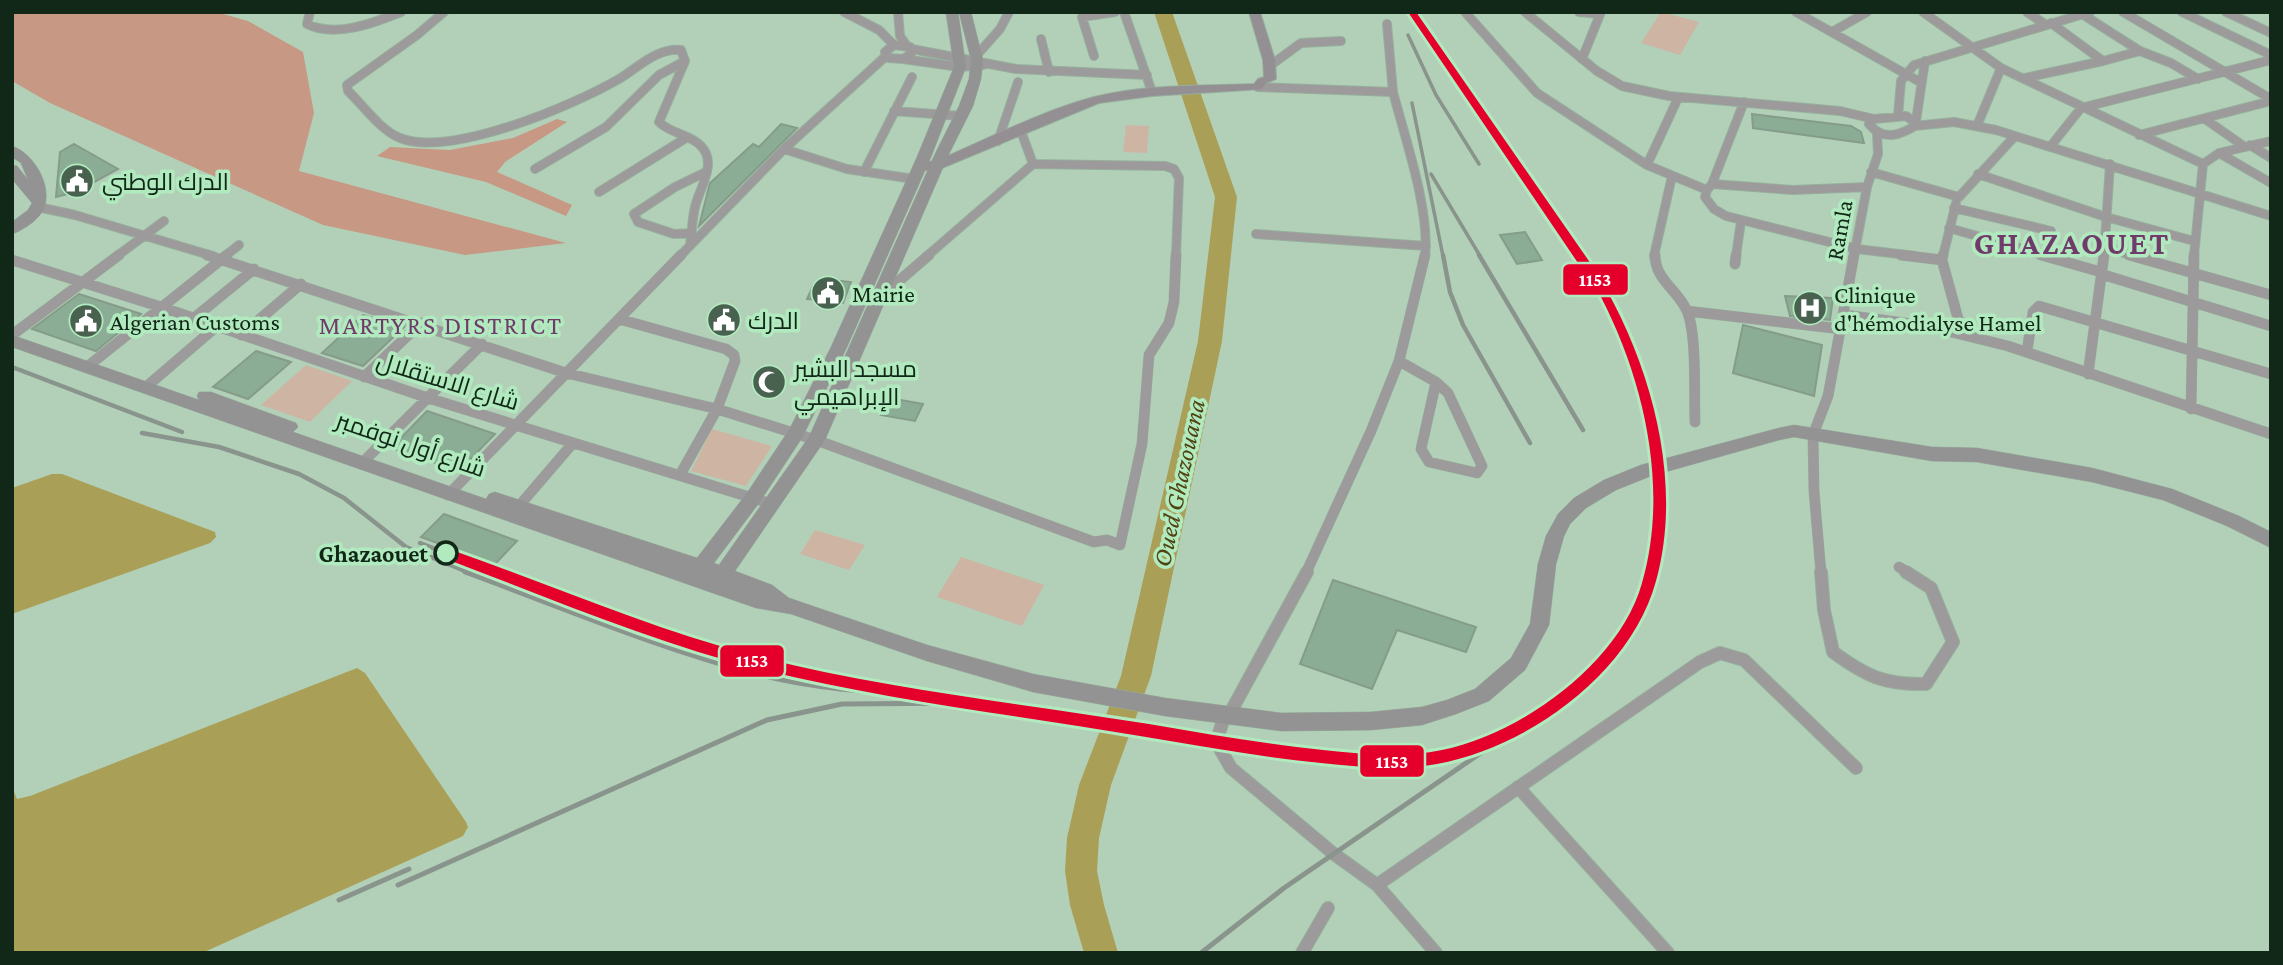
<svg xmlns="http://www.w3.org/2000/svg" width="2283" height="965" font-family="'Crimson Pro',Cairo,serif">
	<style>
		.green { fill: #ceb4a3 }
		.forest { fill: #c79883 }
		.water { fill: #aa9f57 }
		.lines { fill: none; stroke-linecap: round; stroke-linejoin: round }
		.river { fill: #aa9f57; fill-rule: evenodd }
		.building { fill: #8cad95; stroke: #849c89; stroke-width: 2 }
		.minor-far2-casing { stroke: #97af9d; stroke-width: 10 }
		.minor-far1-casing { stroke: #97af9d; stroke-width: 11 }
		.minor-casing { stroke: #97af9d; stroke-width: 14 }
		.secondary-casing { stroke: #97af9d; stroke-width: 2 }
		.primary-casing { stroke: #97af9d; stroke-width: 1 }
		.minor-far2 { stroke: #9c9a9b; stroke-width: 8 }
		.minor-far1 { stroke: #9c9a9b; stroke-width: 10 }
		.minor { stroke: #9c9a9b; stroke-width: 12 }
		.secondary { fill: #938f93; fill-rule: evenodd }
		.primary { fill: #939393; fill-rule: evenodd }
		.rail-far2 { stroke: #89948c; stroke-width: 3.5 }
		.rail-far1 { stroke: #89948c; stroke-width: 4.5 }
		.rail { stroke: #89948c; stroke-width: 5 }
		.rail-1-casing { stroke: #b1eabe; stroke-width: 6 }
		.rail-1 { fill: #e4002b; fill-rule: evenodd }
		.stop-dot { fill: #b1eabe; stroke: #112717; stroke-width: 3.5 }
		.labels { text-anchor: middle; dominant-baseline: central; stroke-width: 7; stroke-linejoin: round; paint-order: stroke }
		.poi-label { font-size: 24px; fill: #112717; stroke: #b1eabe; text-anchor: start }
		.street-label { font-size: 24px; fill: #112717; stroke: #b1eabe }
		.stop-label { font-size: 24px; font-weight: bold; fill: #112717; stroke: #b1eabe; text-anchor: end }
		.neighbourhood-label { font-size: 26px; letter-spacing: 2px; fill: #703b6a; stroke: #b1eabe }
		.water-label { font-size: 26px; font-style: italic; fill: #514211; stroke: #b1eabe }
		.district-label { font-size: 32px; font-weight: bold; letter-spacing: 2px; fill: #703b6a; stroke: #b1eabe }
		.line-badge { stroke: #b1eabe; stroke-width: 2.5 }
		.badge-label { font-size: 19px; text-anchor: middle; font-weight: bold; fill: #fff }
	</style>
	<rect width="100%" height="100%" fill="#b2d0b8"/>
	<path class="green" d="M1661,12L1699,22L1680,55L1641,43Z
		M1126,125L1149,126L1147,153L1123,152Z
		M306,365L352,381L310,422L261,405Z
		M712,429L772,446L746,486L691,471Z
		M815,530L865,545L849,570L800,554Z
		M961,557L1044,585L1022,626L937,597Z"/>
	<path class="forest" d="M12,12H216L248,21L303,52L314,113L299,171L566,243L465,255L323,225L50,103L12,81Z
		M557,119L567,122L505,162L497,172L572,205L566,216L486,182L377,156L390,147L450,150L513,138Z"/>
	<path class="water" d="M52,474H62L215,532L216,537L210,543L12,614V488Z
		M357,668L365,673L466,822L468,827L463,836L202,953H12V787L17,799L30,796Z"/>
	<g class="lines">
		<path class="river" d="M1154,12H1172L1237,197L1222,341L1151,676L1111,785L1099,838L1097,871L1104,905L1118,953H1084L1070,905L1065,871L1067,838L1079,785L1121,676L1198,341L1215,197Z"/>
	</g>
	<path class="building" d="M1752,114L1851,126L1861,132L1864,143L1753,128Z
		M781,124L797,128L699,226L710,183L753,144L759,147Z
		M74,144L118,169L76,192L56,197L60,152Z
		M1525,232L1542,260L1517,264L1500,235Z
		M822,279L851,282L843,303L807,299L813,286L819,287Z
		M79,294L141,314L96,351L32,329Z
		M1785,296L1833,298L1830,320L1790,316Z
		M363,315L404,327L363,366L322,353Z
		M1743,325L1822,345L1814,396L1733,373Z
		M256,351L291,362L248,399L213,387Z
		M895,399L923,404L915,421L881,415L888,401L893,402Z
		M427,411L495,434L459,471L391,448Z
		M444,514L517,541L495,564L421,537Z
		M1333,580L1476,627L1466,652L1397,630L1372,689L1300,664Z"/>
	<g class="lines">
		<g class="minor-far2-casing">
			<path id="minor-far2" d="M310,12L307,24C335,38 374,23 401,12
				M444,12L417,35L347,85L348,91C363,105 380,130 400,138C451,158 574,105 619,79C639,67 656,48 681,50L685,61L659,122C671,134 690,134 701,146C718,163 699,189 695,207C692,219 692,233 690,245
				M844,12L879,30L894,45
				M898,12L900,36L907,46
				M1124,12L1152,92
				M1465,12L1537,93L1647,165L1707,190L1705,197L1714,209L1726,216L1857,249L1915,256
				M1525,12L1597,71L1622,86L1669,96L1840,111L1874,119
				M1579,12L1600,14
				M1796,12L1920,82
				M1923,12L2001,68L1977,126
				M2027,12L2046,25
				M2123,12L2271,99
				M2182,12L2271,55
				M2226,12L2271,33
				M2082,14L2140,51L2103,61
				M1387,24L1393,92
				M1832,32L1867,12
				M1041,39L1049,72
				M894,45L910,47L911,54L903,59L888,58L885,52Z
				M912,49L1016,69L1147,75
				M2140,51L2171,63L2198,79
				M976,56L1000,29L1009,12
				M1094,56L1082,17L1115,12
				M903,59L960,67L983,65
				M1582,59L1601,12
				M2001,68L2203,164L2219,153L2271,141
				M1271,73V65L1301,43L1341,41
				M2025,78L2103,61L2051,23
				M1258,87L1393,92C1405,138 1430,210 1425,256
				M894,111L961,116
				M1898,116L1901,81L1914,65L2090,12
				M1906,116L1918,124C1901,135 1884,142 1869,124L1874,119Z
				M2205,119L2245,147
				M1916,121L1925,61
				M1914,126L1954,122L1996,130L2271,216
				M1021,131L1033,164
				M2139,135L2271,101
				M998,141L1018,82
				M2250,145L2271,158
				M2050,147L2081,108L2271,60
				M784,149L847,169L914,179
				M2219,153L2271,183
				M1647,165L1678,98
				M535,169L606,127L659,75L685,61
				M864,172L912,77
				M1871,172L1959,197L2014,137
				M1978,174L2106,217L2194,241
				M1712,184L1744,102
				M1707,190L1712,184L1793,190L1867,187
				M599,192L686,138
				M38,207L75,215L213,256
				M1954,208L2051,231
				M1949,228L2047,256
				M692,233L674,234L638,222L634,214L675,187L706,172
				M1256,234L1426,246
				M2105,248L2135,256
				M117,256L164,221
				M225,256L239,245
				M680,256L784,149L886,56
				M927,256L1033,164L1165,166L1174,169L1179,178L1176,256
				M1654,256L1672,176
				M1736,256L1741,221
				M1854,256L1867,187L1878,154L1877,133
				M1943,256L1956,203
				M2104,256L2110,164
				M2194,256L2203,164"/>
		</g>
		<g class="minor-far1-casing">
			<path id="minor-far1" d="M207,255L566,373L717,409L816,440L1094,542L1107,540L1120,545L1142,444L1149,355L1169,323L1174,302L1176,255
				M1655,255C1655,280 1678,290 1687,311C1697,334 1694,395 1695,422
				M1901,255L1942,260L1962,333
				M2041,255L2101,272
				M2129,255L2271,295
				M12,260L161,307L428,398L772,504
				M1942,260L1943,255
				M1735,264L1736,255
				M2101,274L2271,326
				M879,298L929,255
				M1687,311L1841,329
				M1845,315L1927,326L2008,346L2271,434
				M194,318L254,269
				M619,319L726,349L734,355L735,361L717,409L680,475
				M12,335L119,255
				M241,335L301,284
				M2027,351L2033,312L2039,306L2271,374
				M1399,361L1436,382
				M87,367L227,255
				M2088,374L2104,255
				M364,377L421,323
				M1436,382L1448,393L1482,466L1477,473L1429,462L1421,449Z
				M146,387L217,326
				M2191,409L2194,255
				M361,464L482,344
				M448,495L681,255
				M519,506L573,443
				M1899,567L1909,573
				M1306,573L1371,431L1399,361L1425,255
				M1821,573L1814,491L1813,435L1828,396L1854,255"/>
		</g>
		<g class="minor-casing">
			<path id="minor" d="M1821,572L1824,610L1833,652C1866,676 1884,685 1926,684L1953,642L1931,588L1906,572
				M1225,715L1216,742L1231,768L1334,854L1377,885L1436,953
				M1229,715L1307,572
				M1518,787L1668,953
				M1377,885L1700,662L1720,653L1744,660L1856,768
				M1302,953L1328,908"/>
		</g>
		<g class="secondary-casing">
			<path id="secondary" d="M1249,12H1260L1275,60L1276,79L1266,83L1262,89L1152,96L1099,103L942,168L919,171L913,167L919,163L936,161C986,140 1041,111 1094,97C1146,84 1202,86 1254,84L1258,79L1264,77L1263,60Z"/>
		</g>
		<g class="primary-casing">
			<path id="primary" d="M946,12H958L966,67L931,157L847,347L802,438L759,503L714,563L719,565L809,437L934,156L959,106L969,79L971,60L959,12H971L983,60L981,79L973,106L948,156L825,440L735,571L772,585L789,598L927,645L1033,674L1165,698L1281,713L1371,712L1422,707L1447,700L1475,689L1511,658L1530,624L1538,564L1546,536L1558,514L1574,498L1604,480L1641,465L1779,428L1794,425L1932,447L1977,448L2092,468L2172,489L2239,516L2271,532V548L2227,526L2163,500L2092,482L1977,462L1932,461L1794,437L1779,440L1651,476L1616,490L1586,508L1570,524L1564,536L1556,564L1549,625L1525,670L1489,701L1456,714L1422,725L1371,730L1281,731L1165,716L1033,692L927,661L791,614L756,608L707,591L12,347V335L199,400L197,396L199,392H211L296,423L298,427L293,432L486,499L489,494L495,492L697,558L747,493L789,430L831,347L917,157L954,67Z
				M12,146C33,153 51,183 45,205C42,218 24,230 12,234V222L28,210L32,203L12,179V165L17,166L28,180L21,163L12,157Z"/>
		</g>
		<use href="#minor-far2" class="minor-far2"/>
		<use href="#minor-far1" class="minor-far1"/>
		<use href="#minor" class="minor"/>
		<use href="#secondary" class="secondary"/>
		<use href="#primary" class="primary"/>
		<path class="rail-far2" d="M1408,35L1436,95L1479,164
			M1412,103L1443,256
			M1431,174L1480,256"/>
		<path class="rail-far1" d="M1443,255L1450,292L1463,325L1530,443
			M1479,255L1583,430
			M12,367L182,432
			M142,433L219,447L299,474L344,498L406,547L470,573
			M420,543L446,553"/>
		<path class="rail" d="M465,572C561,607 657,648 756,674C813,689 876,693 935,697
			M398,885L767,720L842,704L974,703
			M339,900L409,869
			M1201,953L1284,888L1520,726"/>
		<g class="rail-1-casing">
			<path id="rail-1" d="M1408,12H1416L1591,264C1648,352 1685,477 1656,581C1631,673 1529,747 1437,764C1399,771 1359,767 1321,763C1260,757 1200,746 1140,736C1014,715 887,700 763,670C653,643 547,597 441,557L440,553L441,549L446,548C549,584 649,628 755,656C884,689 1018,703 1149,724C1207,734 1264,744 1323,750C1362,754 1403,758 1442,750C1521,734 1620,663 1642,583C1669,490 1645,382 1601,297Z"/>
		</g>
		<use href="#rail-1" class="rail-1"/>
	</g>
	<defs>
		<g id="civic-disc" transform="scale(1.75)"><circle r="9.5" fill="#49624f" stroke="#b1eabe"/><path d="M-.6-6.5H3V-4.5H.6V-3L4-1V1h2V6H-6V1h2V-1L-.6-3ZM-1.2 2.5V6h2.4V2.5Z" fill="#fff"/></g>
		<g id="hospital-disc" transform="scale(1.75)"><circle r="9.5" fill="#49624f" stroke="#b1eabe"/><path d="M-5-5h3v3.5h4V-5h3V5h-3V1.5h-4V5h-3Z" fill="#fff"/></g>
		<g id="mosque-disc" transform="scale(1.75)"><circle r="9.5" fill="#49624f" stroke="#b1eabe"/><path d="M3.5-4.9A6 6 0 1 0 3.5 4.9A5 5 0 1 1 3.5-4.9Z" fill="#fff"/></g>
	</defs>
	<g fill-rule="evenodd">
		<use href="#civic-disc" x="77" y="181"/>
		<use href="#civic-disc" x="828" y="293"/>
		<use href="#hospital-disc" x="1810" y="308"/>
		<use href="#civic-disc" x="724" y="320"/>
		<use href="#civic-disc" x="86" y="321"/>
		<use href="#mosque-disc" x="769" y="382"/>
	</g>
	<circle class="stop-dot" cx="446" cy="553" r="11"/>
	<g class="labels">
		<g class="poi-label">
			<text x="102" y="181">الدرك الوطني</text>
			<text x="852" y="293">Mairie</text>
			<text x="1834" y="294">Clinique<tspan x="1834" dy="28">d'hémodialyse Hamel</tspan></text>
			<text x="748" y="320">الدرك</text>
			<text x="110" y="321">Algerian Customs</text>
			<text x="794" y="368">مسجد البشير<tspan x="794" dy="28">الإبراهيمي</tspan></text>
		</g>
		<g class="street-label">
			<text transform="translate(1839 230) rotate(-80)">Ramla</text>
			<text transform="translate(448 381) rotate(17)">شارع الاستقلال</text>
			<text transform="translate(411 444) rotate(19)">شارع أول نوفمبر</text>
		</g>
		<g class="stop-label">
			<text x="428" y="553">Ghazaouet</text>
		</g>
		<g class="neighbourhood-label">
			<text x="441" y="325">MARTYRS DISTRICT</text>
		</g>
		<g class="water-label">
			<text transform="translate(1179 483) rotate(-78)">Oued Ghazouana</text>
		</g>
		<g class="district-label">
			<text x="2072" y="243">GHAZAOUET</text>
		</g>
	</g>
	<g class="line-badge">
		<rect x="1562" y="263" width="67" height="33" rx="7" fill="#e4002b"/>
		<rect x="719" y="644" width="66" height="34" rx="7" fill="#e4002b"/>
		<rect x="1359" y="744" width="66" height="34" rx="7" fill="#e4002b"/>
	</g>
	<g class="badge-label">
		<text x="1595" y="286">1153</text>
		<text x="752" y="667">1153</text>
		<text x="1392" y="768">1153</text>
	</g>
	<rect width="2283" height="965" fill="none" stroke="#112717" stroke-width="28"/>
</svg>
